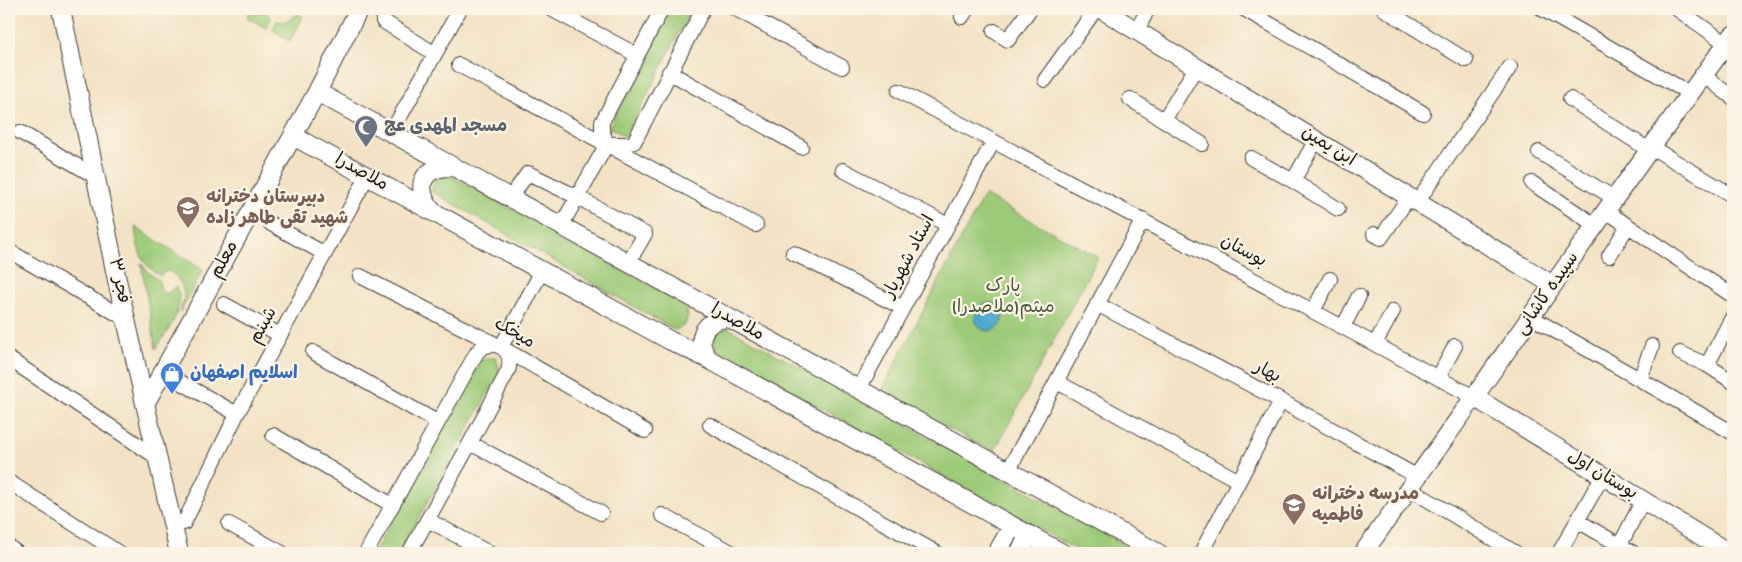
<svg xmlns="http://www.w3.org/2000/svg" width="1742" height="562" font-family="'Gochi Hand','Playpen Sans Arabic',sans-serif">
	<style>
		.green { fill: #9cca78; stroke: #5c734a }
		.water { fill: #4ca8ca; stroke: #346273 }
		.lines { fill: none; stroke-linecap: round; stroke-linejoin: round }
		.minor-casing { stroke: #3c3a35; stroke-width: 16 }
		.tertiary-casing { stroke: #3c3a35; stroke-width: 20 }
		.minor { stroke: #fff; stroke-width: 14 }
		.tertiary { stroke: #fff; stroke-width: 18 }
		.labels { text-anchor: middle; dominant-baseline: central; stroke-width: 4.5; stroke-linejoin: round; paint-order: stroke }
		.worship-label { font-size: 18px; font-weight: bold; fill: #5b616d; stroke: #fcf5e5; text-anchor: start }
		.street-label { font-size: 18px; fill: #1c1c1c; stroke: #fcf5e5 }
		.education-label { font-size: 18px; font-weight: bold; fill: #785e54; stroke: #fcf5e5; text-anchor: start }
		.park-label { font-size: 18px; fill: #49593c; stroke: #fcf5e5 }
		.shop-label { font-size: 18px; font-weight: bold; fill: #366cbe; stroke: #fcf5e5; text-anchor: start }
	</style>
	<rect width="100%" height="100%" fill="#fcf5e5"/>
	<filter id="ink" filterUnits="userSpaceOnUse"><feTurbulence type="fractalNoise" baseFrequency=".02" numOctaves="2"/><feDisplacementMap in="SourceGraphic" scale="10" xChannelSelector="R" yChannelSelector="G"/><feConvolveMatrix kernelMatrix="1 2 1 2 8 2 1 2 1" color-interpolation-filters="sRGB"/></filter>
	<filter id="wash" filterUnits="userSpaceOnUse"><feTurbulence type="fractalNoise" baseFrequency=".0096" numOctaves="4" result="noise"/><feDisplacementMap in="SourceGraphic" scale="20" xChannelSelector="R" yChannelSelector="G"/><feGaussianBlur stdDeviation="1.12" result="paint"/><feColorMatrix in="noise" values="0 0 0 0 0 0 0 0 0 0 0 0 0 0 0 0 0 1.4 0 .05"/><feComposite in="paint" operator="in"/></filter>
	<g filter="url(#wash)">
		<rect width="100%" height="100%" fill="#f3e2c5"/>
		<path class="green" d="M251,9H265L271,18L266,28L247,17Z
			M671,9H691L626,137L609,127Z
			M297,14L303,17L290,41L272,30L277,21C284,23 292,20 297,14Z
			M449,175L685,305L688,315L685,325L675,330L431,191L436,178Z
			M984,195L1098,257L994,452L880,393Z
			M135,227L203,270L180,312C181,307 184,301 184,296C184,287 177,275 169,271L164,272L160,276C140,262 138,251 135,227Z
			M141,263L148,272L159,281C160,287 160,291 166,294L176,287C187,308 166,332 156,349Z
			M728,328L1140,553H1082L716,350L712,333Z
			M496,357L500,372L399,553H374L481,360Z"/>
		<path class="water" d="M975 317a14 14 0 1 1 28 0a14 14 0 1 1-28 0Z"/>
	</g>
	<g filter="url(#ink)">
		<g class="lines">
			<g class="minor-casing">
				<path id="minor" d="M551,9L637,55
					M736,9L842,67
					M1244,9L1423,113
					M1384,9L1466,60
					M1542,9L1689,93
					M1677,9L1727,44
					M962,17L967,9
					M383,21L435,54
					M1137,30L1148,9
					M994,31L1008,40L1030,9
					M459,65L756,225
					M669,72L801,147
					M1703,75L1733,98
					M1045,80L1096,9
					M899,91L1474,397
					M1130,99L1202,144
					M1570,99L1649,150
					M1164,120L1197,66
					M20,132L96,177
					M391,133L460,9
					M610,144H626L634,142L701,13V9
					M1651,147L1733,196
					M1539,152L1614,198
					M1251,158L1293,181L1338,209
					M843,170L948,225
					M1293,181L1316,140
					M1532,183L1595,225
					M510,198L528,173L577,197L645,234L628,263
					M1418,201L1510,67
					M1606,211L1733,296
					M271,224L325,254
					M561,226L607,144L602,130V122L662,9
					M1374,234L1381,238L1409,197
					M9,251L126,319
					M793,253L903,308
					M1609,256L1628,226
					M360,276L501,347L645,431
					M224,304L280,335
					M1097,304L1281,401L1418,477
					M1313,311L1330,279
					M1531,317L1733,433
					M1343,327L1359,296
					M1375,344L1393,311
					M501,347L542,271
					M313,352L437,422
					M1680,353L1707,365L1733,382
					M9,359L158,458
					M1707,365L1733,316
					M1438,378L1455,346
					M175,379L237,414
					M1640,379L1652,346
					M1057,382L1239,481
					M859,389L993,142
					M710,425L937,553
					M273,435L392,505
					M470,443L601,513
					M1008,471C1054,388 1097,303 1143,220
					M9,482L119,553
					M1410,489L1516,553
					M662,515L733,553
					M428,520L489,553
					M1578,521L1633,553
					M184,523L237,414L367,177
					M229,524L282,553
					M9,547L17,553
					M366,553L477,352C493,336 515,349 508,371L470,443L409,553
					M1201,553L1281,401
					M1559,553L1602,477
					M1616,553L1643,500"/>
			</g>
			<g class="tertiary-casing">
				<path id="tertiary" d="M61,9L117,280L179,553
					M1101,9L1553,285
					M317,92L1158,553
					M293,136L671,341L710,360L1062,553
					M432,211C421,197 415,176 437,169C442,167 448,167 453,167
					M710,360C693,342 703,320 727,318
					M1474,397L1729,553
					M145,404L317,92L359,9
					M997,553L1012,526
					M1019,553L1029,535
					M1363,553C1487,381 1607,205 1733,35"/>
			</g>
			<use href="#minor" class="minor"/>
			<use href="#tertiary" class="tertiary"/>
		</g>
	</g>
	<defs>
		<g id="mosque-pin" transform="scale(1.25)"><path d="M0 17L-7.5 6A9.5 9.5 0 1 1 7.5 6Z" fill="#6b7280" stroke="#fcf5e5"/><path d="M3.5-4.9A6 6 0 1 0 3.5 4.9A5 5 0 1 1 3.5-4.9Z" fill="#fff"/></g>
		<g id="school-pin" transform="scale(1.25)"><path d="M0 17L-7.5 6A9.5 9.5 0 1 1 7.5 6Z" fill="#8d6e63" stroke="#fcf5e5"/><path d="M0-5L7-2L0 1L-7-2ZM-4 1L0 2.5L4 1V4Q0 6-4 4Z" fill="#fff"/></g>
		<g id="shop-pin" transform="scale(1.25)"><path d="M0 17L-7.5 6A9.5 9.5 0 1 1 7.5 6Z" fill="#3f7fe0" stroke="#fcf5e5"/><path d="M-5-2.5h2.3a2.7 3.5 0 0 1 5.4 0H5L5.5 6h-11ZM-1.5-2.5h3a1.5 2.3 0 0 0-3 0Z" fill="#fff"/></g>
	</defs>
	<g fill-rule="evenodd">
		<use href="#mosque-pin" x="366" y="127"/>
		<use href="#school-pin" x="188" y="208"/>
		<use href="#shop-pin" x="172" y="374"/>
		<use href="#school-pin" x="1294" y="505"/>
	</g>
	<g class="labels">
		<g class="worship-label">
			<text x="384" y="127">مسجد المهدی عج</text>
		</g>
		<g class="street-label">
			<text transform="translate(1328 147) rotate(32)">ابن یمین</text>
			<text transform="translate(361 173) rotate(29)">ملاصدرا</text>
			<text transform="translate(1243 252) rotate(28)">بوستان</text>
			<text transform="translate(910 257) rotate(-62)">استاد شهریار</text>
			<text transform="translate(225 260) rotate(-61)">معلم</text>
			<text transform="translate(118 281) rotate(78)">فجر ۳</text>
			<text transform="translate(1548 294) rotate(-55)">سپیده کاشانی</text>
			<text transform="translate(737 323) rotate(29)">ملاصدرا</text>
			<text transform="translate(264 326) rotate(-61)">شبنم</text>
			<text transform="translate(514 334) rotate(30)">میخک</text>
			<text transform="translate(1267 373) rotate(28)">بهار</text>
			<text transform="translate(1602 476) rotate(31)">بوستان اول</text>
		</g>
		<g class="education-label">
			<text x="206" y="198">دبیرستان دخترانه<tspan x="206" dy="21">شهید تقی طاهر زاده</tspan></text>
			<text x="1312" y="495">مدرسه دخترانه<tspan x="1312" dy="21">فاطمیه</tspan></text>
		</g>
		<g class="park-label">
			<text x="1003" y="287">پارک<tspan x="1003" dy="21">میثم(ملاصدرا)</tspan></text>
		</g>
		<g class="shop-label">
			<text x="190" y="374">اسلایم اصفهان</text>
		</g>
	</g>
	<rect width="1742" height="562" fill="none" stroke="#fcf5e5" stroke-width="30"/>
</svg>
